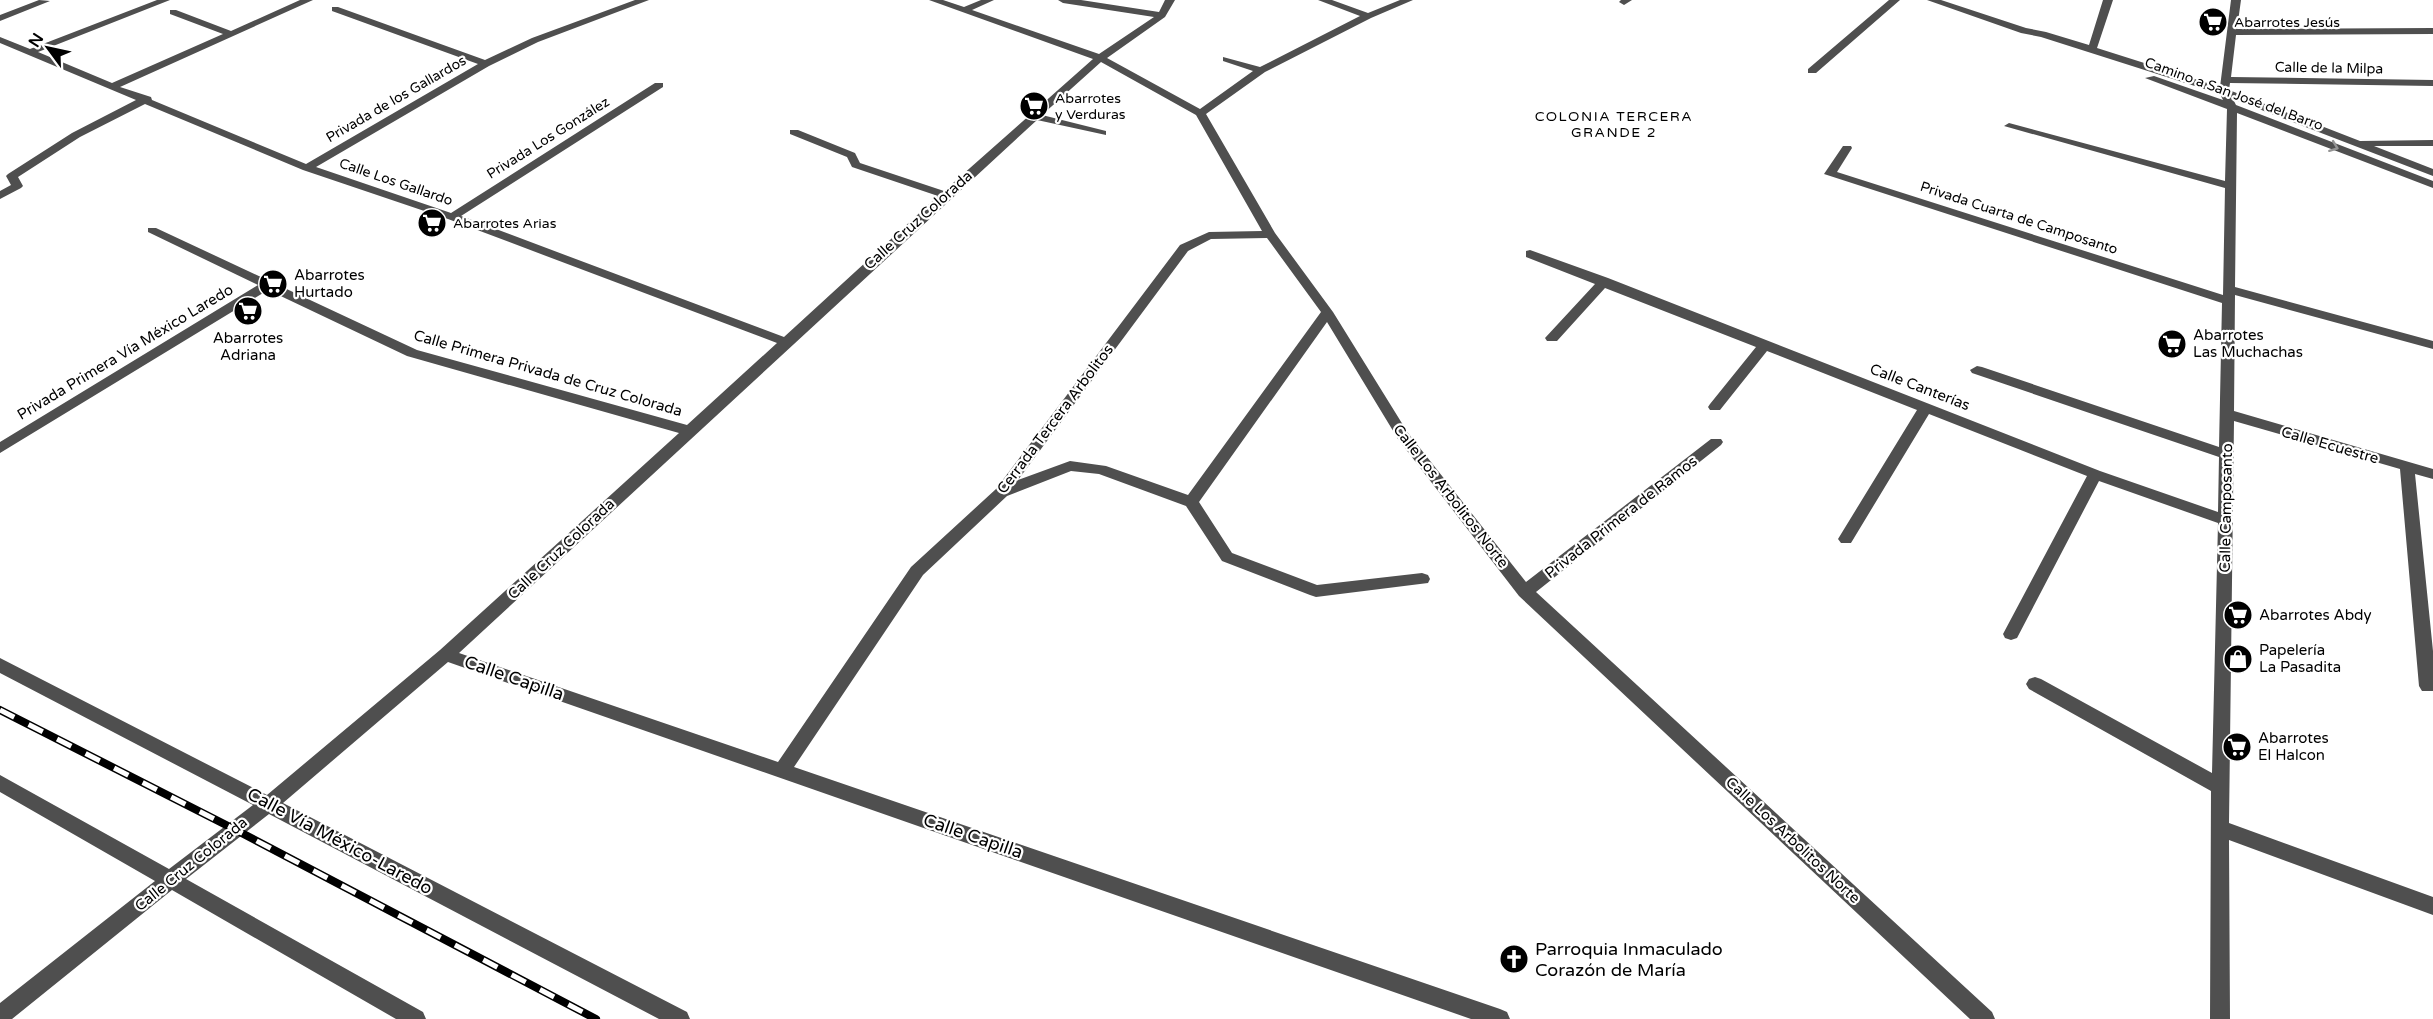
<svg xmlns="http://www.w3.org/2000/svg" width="2433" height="1019" font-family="'Varela Round',sans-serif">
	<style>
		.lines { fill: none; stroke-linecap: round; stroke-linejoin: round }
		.minor { fill: #4f4f4f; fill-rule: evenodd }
		.rail-casing { stroke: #000; stroke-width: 8 }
		.rail { stroke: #fff; stroke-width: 5; stroke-dasharray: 16; stroke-linecap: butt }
		.oneway { stroke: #959595 }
		.labels { text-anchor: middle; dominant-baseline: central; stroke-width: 4.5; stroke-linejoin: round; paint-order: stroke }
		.far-poi-label { font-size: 14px; fill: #000; stroke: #fff; text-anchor: start }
		.far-street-label { font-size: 14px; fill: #000; stroke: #fff }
		.far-neighbourhood-label { font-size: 14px; letter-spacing: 1.5px; fill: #000; stroke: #fff }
		.street-label { font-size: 15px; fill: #000; stroke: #fff }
		.poi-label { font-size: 15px; fill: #000; stroke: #fff; text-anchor: start }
		.near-street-label { font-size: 18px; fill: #000; stroke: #fff }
		.near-poi-label { font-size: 18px; fill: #000; stroke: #fff; text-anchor: start }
	</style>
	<rect width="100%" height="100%" fill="#fff"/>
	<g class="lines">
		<path class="minor" d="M39,0L50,1L0,21V15Z
			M157,0H170L38,52L112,83L223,34L170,14V10H176L231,31L300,0H313L120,87L151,97L152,100L306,164L478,64L332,11V7H338L485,60L532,38L635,0H649L538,42L489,66L316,167L451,213L655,83H663V87L461,216L784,337L938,196L852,167L847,157L790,134V130H798L855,153L860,163L944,191L1093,59L929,0H943L964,7L981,0H994L972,10L1099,54L1154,17L1063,3L1058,0H1081L1159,12L1165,0H1175L1165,17L1107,58L1200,109L1253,71L1223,61V57L1260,67L1360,16L1318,0H1332L1368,13L1400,0H1413L1371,18L1265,72L1206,114L1275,233L1333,312L1408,433L1526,582L1711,439H1721L1723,442L1721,445L1536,592L1992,1012L1995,1019H1970L1519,596L1398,439L1327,322L1199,502L1232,553L1317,585L1422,573L1428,575L1430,579L1428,583L1316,597L1310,595L1222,561L1186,506L1099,474L1071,471L1007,496L923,575L794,767L1500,1009L1507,1012L1510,1019H1471L448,662L283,803L687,1012L690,1019H659L269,814L186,879L423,1012L426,1019H396L172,890L12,1019H0V1003L155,881L0,792V775L169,869L253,805L0,673V658L267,795L440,650L679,433L407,356L268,290L0,453V442L258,285L148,232V228H156L417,350L687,425L777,343L448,219L303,170L145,104L80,137L18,177L23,186L21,188L0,199V191L11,185L6,176L8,174L72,133L136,100L0,43V37L30,49ZM1101,62L1196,115L1262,231L1209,232L1180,245L996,489L911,567L778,762L459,653L1037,120L1106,135V131L1042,115ZM1267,238L1321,312L1188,495L1106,466L1070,461L1018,480L1188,251L1211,239Z
			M1621,0H1632L1624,5L1619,2Z
			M1889,0H1900L1816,73H1808V69Z
			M1927,0H1941L2026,28L2046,32L2089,45L2103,0H2113L2097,48L2220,87L2231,0H2241L2237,29L2433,28V34L2236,35L2231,77L2433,80V86L2230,83L2229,90L2360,141L2433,140V146H2374L2433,169V176L2233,99L2236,105L2433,181V188L2237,113L2235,287L2433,341V349L2235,295L2234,411L2433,469V479L2415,474L2433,651V691H2422L2419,686L2400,469L2234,421L2229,823L2433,897V915L2229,840L2230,1019H2210L2211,791L2029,689L2026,684L2029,679L2035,677L2041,679L2212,773L2218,523L2099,481L2017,638L2011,640L2005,638L2003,634L2087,476L1929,414L1851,543H1841L1838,539L1917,410L1767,351L1720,410H1710L1708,407L1710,404L1756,347L1605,288L1557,341H1547L1545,338L1595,284L1526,257V251L1530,250L1608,278L2100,471L2218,512L2219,457L1972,373L1970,370L1977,366L1982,367L2219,447L2222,303L1824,174L1843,146H1851L1852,148L1837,172L2223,295L2225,188L2004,126L2009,123L2225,181L2227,109L2145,78L2154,76L2223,100L2220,94L2041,37L2021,33Z"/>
		<g class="rail-casing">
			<path id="rail" d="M0,710L234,829L596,1019"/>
		</g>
		<use href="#rail" class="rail"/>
	</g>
	<defs><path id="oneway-chevron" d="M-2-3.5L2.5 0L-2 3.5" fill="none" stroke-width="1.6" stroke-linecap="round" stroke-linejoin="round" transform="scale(1.5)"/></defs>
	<use class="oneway" href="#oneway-chevron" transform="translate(2334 147) rotate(21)"/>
	<defs>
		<g id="supermarket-disc" transform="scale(1.5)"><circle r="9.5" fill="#000" stroke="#fff"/><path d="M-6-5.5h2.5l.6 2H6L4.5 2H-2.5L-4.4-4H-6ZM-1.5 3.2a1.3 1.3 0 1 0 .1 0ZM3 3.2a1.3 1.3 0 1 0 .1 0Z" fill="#fff"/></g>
		<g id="shop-disc" transform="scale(1.5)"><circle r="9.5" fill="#000" stroke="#fff"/><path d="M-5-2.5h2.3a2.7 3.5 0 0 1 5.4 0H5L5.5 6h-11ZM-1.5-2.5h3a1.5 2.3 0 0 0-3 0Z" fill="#fff"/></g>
		<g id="church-disc" transform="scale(1.5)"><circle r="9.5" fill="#000" stroke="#fff"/><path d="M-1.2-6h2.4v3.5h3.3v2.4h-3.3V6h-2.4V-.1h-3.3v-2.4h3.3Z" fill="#fff"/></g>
	</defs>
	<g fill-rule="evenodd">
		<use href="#supermarket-disc" x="2213" y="22"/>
		<use href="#supermarket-disc" x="1034" y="106"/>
		<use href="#supermarket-disc" x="432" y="223"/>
		<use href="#supermarket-disc" x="273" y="284"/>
		<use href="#supermarket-disc" x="248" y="311"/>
		<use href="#supermarket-disc" x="2172" y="344"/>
		<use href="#supermarket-disc" x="2238" y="615"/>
		<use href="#shop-disc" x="2238" y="659"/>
		<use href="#supermarket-disc" x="2237" y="747"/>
		<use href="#church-disc" x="1514" y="959"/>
	</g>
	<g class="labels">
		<g class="far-poi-label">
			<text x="2234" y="22">Abarrotes Jesús</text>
			<text x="1055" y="98">Abarrotes<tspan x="1055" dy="16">y Verduras</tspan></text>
			<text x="453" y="223">Abarrotes Arias</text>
		</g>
		<g class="far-street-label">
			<text transform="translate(2329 68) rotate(1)">Calle de la Milpa</text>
			<text transform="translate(2234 94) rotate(20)">Camino a San José del Barro</text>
			<text transform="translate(396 99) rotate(-30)">Privada de los Gallardos</text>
			<text transform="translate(548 138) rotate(-32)">Privada Los González</text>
			<text transform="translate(396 182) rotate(19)">Calle Los Gallardo</text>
			<text transform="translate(2019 218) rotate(18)">Privada Cuarta de Camposanto</text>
		</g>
		<g class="far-neighbourhood-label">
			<text x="1614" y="116">COLONIA TERCERA<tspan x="1614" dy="16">GRANDE 2</tspan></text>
		</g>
		<g class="street-label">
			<text transform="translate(918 220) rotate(-42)">Calle Cruz Colorada</text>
			<text transform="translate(125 352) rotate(-31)">Privada Primera Vía México Laredo</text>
			<text transform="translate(548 373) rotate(16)">Calle Primera Privada de Cruz Colorada</text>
			<text transform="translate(1920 387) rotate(21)">Calle Canterías</text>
			<text transform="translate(1055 419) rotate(-53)">Cerrada Tercera Arbolitos</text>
			<text transform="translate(2330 445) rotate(16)">Calle Ecuestre</text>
			<text transform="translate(1451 496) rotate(52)">Calle Los Arbolitos Norte</text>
			<text transform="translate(2226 508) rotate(-89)">Calle Camposanto</text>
			<text transform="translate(1621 517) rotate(-38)">Privada Primera de Ramos</text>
			<text transform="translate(561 549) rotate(-43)">Calle Cruz Colorada</text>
			<text transform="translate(1793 840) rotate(43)">Calle Los Arbolitos Norte</text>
			<text transform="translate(191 864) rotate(-39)">Calle Cruz Colorada</text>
		</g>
		<g class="poi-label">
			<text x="294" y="275">Abarrotes<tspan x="294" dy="17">Hurtado</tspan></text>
			<text x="2193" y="335">Abarrotes<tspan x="2193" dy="17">Las Muchachas</tspan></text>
			<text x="248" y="338" text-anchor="middle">Abarrotes<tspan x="248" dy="17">Adriana</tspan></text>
			<text x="2259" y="615">Abarrotes Abdy</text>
			<text x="2259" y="650">Papelería<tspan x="2259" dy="17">La Pasadita</tspan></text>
			<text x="2258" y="738">Abarrotes<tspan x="2258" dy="17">El Halcon</tspan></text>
		</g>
		<g class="near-street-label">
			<text transform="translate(514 678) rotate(19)">Calle Capilla</text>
			<text transform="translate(973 836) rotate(19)">Calle Capilla</text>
			<text transform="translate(340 841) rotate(28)">Calle Vía México-Laredo</text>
		</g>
		<g class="near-poi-label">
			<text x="1535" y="949">Parroquia Inmaculado<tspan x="1535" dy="21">Corazón de María</tspan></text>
		</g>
	</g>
	<g transform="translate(48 48) rotate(303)" stroke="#ffffff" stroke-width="4.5" paint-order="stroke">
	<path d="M0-4.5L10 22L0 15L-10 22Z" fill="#000000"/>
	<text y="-9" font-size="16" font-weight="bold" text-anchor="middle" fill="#000000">N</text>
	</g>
</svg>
